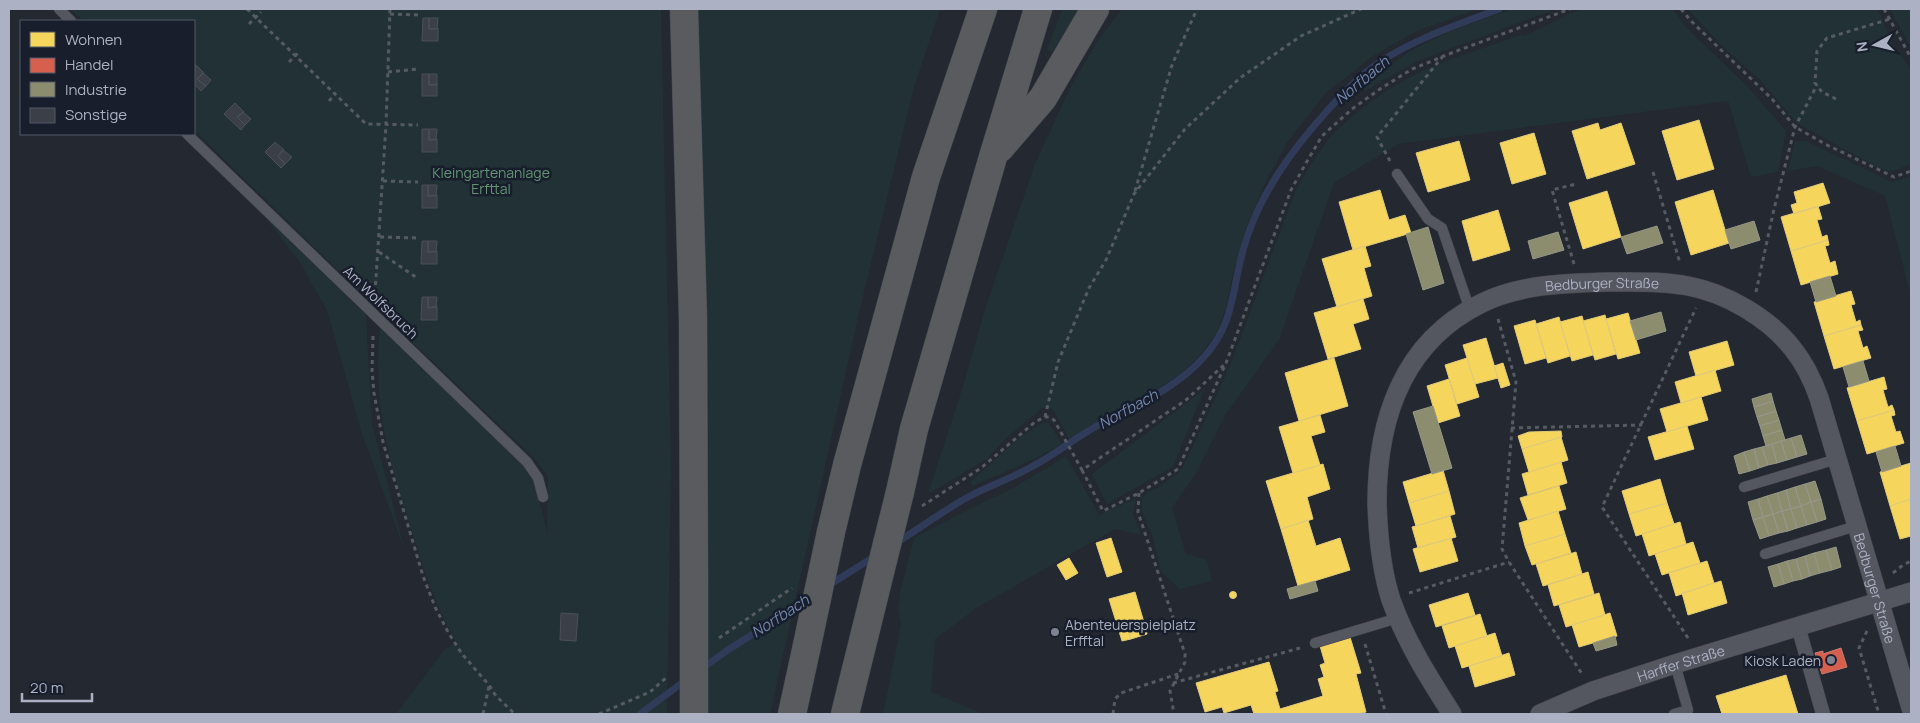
<svg xmlns="http://www.w3.org/2000/svg" width="1920" height="723" font-family="Manrope,sans-serif">
	<style>
		.green { fill: #213136 }
		.homes { fill: #f6d55c; stroke: #e0ca7b }
		.shops { fill: #d6604d; stroke: #c97971 }
		.industry { fill: #8c8c6e; stroke: #969788 }
		.lines { fill: none; stroke-linecap: round; stroke-linejoin: round }
		.stream { stroke: #2f3b58; stroke-width: 7 }
		.building { fill: #3b3f47; stroke: #4b4f59 }
		.service-casing { stroke: #404249; stroke-width: 11 }
		.pedestrian-casing { stroke: #404249; stroke-width: 15 }
		.minor-casing { stroke: #404249; stroke-width: 20 }
		.motorway-casing { stroke: #40444d; stroke-width: 29 }
		.path { stroke: #565b63; stroke-width: 3; stroke-dasharray: 4 4; stroke-linecap: butt }
		.service { stroke: #545660; stroke-width: 10 }
		.pedestrian { stroke: #545660; stroke-width: 14 }
		.minor { stroke: #545660; stroke-width: 19 }
		.motorway { stroke: #595b5f; stroke-width: 28 }
		.motorway-bridge-casing { stroke: #40444d; stroke-width: 29; stroke-linecap: butt }
		.motorway-bridge { stroke: #595b5f; stroke-width: 28 }
		.poi-dot { fill: #7c8290; stroke: #181e2b; stroke-width: 2 }
		.labels { text-anchor: middle; dominant-baseline: central; stroke-width: 5; stroke-linejoin: round; paint-order: stroke }
		.park-label { font-size: 14px; fill: #639474; stroke: #181e2b }
		.street-label { font-size: 14px; fill: #acb2c4; stroke: #181e2b }
		.poi-label { font-size: 14px; fill: #acb2c4; stroke: #181e2b; text-anchor: start }
		.water-label { font-size: 15px; font-style: italic; fill: #7386ad; stroke: #181e2b }
	</style>
	<rect width="100%" height="100%" fill="#242830"/>
	<path class="green" d="M70,9H661L671,463L667,714H396L445,649L456,642C436,606 423,568 411,529C389,460 372,402 380,328L523,463L536,486L547,532L548,476L534,458L386,317L194,130V21H83Z
		M696,9H940L914,87L859,313L770,714H703L706,599L702,152Z
		M1062,9H1080L1052,52L1047,50Z
		M1122,9H1478L1417,31L1373,56L1326,93L1288,141L1268,177L1247,225L1233,273L1227,305L1217,332L1202,353L1181,374L1153,392L1114,411L1069,439L1054,411L1050,408H1042L1004,440L988,458L928,494L963,386L985,309L1035,164L1068,92L1098,40Z
		M1512,9H1555L1420,60L1380,82L1366,91L1361,89C1382,70 1404,53 1430,41C1456,28 1485,19 1512,9Z
		M1584,9H1673L1685,26L1748,87L1786,131L1778,172L1751,177L1728,101L1398,144L1334,183L1279,340L1224,417L1195,475L1172,508L1186,554L1207,560L1212,581L1180,589L1161,572L1153,538L1142,511V499L1147,492L1159,487L1179,472L1187,459L1231,363L1295,192C1305,173 1315,157 1328,140C1347,117 1389,87 1416,74C1449,58 1486,48 1520,35L1525,36L1573,12Z
		M1688,9H1878L1896,52L1899,51L1911,71V164L1891,172L1877,167L1798,124L1759,79L1722,46Z
		M1890,9H1911V48Z
		M1795,141H1806L1892,182L1911,176V296L1885,196L1817,166L1788,171Z
		M260,211L366,315L372,424L405,551L363,437L327,310L299,261Z
		M1204,390L1173,467L1107,504L1092,474Z
		M1044,422L1049,423L1062,444L1032,460L973,486L970,482L1022,436Z
		M1066,456L1099,515L1136,498L1133,514L1141,535L1115,529L978,607L935,639L931,692L984,714H883L901,625L898,608L901,589L914,538L969,509L1013,488Z"/>
	<path class="homes" d="M1699,120L1714,169L1677,180L1662,131Z
		M1598,123L1600,130L1621,123L1635,164L1587,179L1572,131Z
		M1534,133L1546,174L1512,184L1500,143Z
		M1459,141L1470,180L1428,192L1416,153Z
		M1823,183L1830,203L1794,214L1791,205L1797,203L1794,192Z
		M1380,190L1389,220L1405,215L1411,233L1353,250L1339,202Z
		M1713,190L1729,243L1691,255L1675,202Z
		M1607,191L1621,237L1583,249L1569,203Z
		M1818,206L1822,219L1817,220L1822,237L1827,235L1828,240L1791,251L1781,217Z
		M1498,210L1510,250L1473,261L1462,221Z
		M1828,240L1829,245L1825,246L1830,263L1835,261L1838,274L1801,285L1791,251Z
		M1365,246L1371,266L1364,268L1372,296L1337,307L1322,259Z
		M1851,291L1855,304L1851,305L1856,322L1860,320L1861,325L1824,336L1814,302Z
		M1363,299L1369,319L1353,324L1361,349L1328,359L1314,313Z
		M1628,313L1640,353L1618,359L1606,319Z
		M1605,315L1616,354L1595,360L1583,321Z
		M1582,316L1593,355L1572,361L1560,322Z
		M1559,317L1570,356L1548,363L1536,324Z
		M1535,320L1546,358L1525,364L1514,326Z
		M1861,325L1863,330L1858,331L1863,348L1867,346L1871,358L1834,369L1824,336Z
		M1486,338L1498,378L1475,384L1463,345Z
		M1727,341L1734,365L1696,376L1689,352Z
		M1334,358L1348,406L1299,421L1285,373Z
		M1467,358L1479,397L1457,404L1445,365Z
		M1503,363L1510,385L1501,388L1494,366Z
		M1715,370L1721,391L1681,403L1675,382Z
		M1884,377L1887,389L1883,390L1888,407L1892,405L1894,410L1857,421L1847,388Z
		M1449,379L1460,416L1438,423L1427,386Z
		M1701,397L1708,420L1667,432L1660,409Z
		M1894,410L1895,415L1891,416L1896,432L1900,431L1904,443L1867,454L1857,421Z
		M1320,415L1325,432L1311,436L1320,465L1293,473L1279,427Z
		M1687,426L1694,449L1655,460L1648,437Z
		M1561,431L1562,437L1522,449L1518,436L1529,432Z
		M1561,437L1568,460L1529,472L1522,449Z
		M1561,462L1567,483L1528,495L1522,474Z
		M1911,463V499L1890,506L1880,472Z
		M1323,464L1330,489L1307,497L1313,519L1281,529L1266,481Z
		M1443,470L1449,491L1409,503L1403,482Z
		M1660,479L1667,503L1629,514L1622,491Z
		M1559,486L1566,509L1528,520L1520,498Z
		M1449,491L1455,514L1416,526L1409,503Z
		M1911,499V536L1900,539L1890,506Z
		M1667,503L1674,524L1636,536L1629,514Z
		M1558,511L1565,534L1525,546L1519,523Z
		M1450,516L1456,537L1418,548L1412,527Z
		M1308,520L1316,546L1340,538L1350,570L1298,586L1281,529Z
		M1680,522L1686,544L1649,556L1642,534Z
		M1565,534L1571,553L1532,565L1525,546Z
		M1111,538L1122,572L1107,577L1096,543Z
		M1451,538L1458,561L1420,572L1413,549Z
		M1693,542L1700,563L1662,575L1655,554Z
		M1576,552L1582,574L1543,586L1536,564Z
		M1069,558L1078,573L1066,580L1057,565Z
		M1707,561L1714,583L1676,596L1669,573Z
		M1588,572L1594,594L1554,606L1548,585Z
		M1721,581L1727,603L1688,615L1682,593Z
		M1229.5 595a3.5 3.5 0 1 1 7 0a3.5 3.5 0 1 1-7 0Z
		M1135,592L1146,629L1129,634L1131,639L1122,641L1109,599Z
		M1468,593L1475,615L1436,627L1429,605Z
		M1599,593L1605,615L1566,627L1559,605Z
		M1610,613L1617,636L1579,647L1572,625Z
		M1480,614L1487,636L1449,648L1442,626Z
		M1146,629L1147,634L1131,639L1129,634Z
		M1495,633L1502,656L1462,668L1455,646Z
		M1350,637L1361,673L1356,674L1366,712L1358,714H1254L1251,705L1224,713L1222,707L1205,712L1196,683L1269,662L1278,691L1275,692L1280,709L1323,696L1318,679L1324,677L1320,665L1325,663L1320,646Z
		M1509,653L1515,675L1475,687L1469,666Z
		M1786,675L1798,714H1722L1716,696Z"/>
	<path class="shops" d="M1841,648L1847,667L1822,674L1815,653L1823,651V654Z"/>
	<path class="industry" d="M1754,221L1760,240L1731,249L1725,230Z
		M1657,226L1663,243L1627,254L1621,237Z
		M1428,227L1444,283L1423,290L1406,234Z
		M1558,232L1564,250L1533,259L1528,241Z
		M1830,276L1836,296L1816,302L1810,282Z
		M1661,312L1666,331L1636,340L1630,321Z
		M1863,361L1869,381L1849,387L1843,367Z
		M1771,393L1773,401L1754,407L1752,399Z
		M1773,401L1776,411L1757,417L1754,407Z
		M1433,406L1452,468L1432,474L1413,412Z
		M1776,411L1779,420L1760,426L1757,417Z
		M1779,420L1782,430L1763,436L1760,426Z
		M1782,430L1785,440L1766,446L1763,436Z
		M1801,435L1807,454L1797,457L1791,438Z
		M1791,438L1797,457L1787,460L1781,441Z
		M1781,441L1787,460L1777,463L1772,444Z
		M1772,444L1777,463L1768,465L1762,447Z
		M1895,446L1901,466L1882,472L1876,452Z
		M1762,447L1768,465L1759,468L1754,449Z
		M1754,449L1759,468L1750,471L1744,452Z
		M1744,452L1750,471L1739,474L1734,456Z
		M1815,481L1821,499L1811,502L1805,484Z
		M1805,484L1811,502L1801,506L1795,487Z
		M1795,487L1801,506L1791,509L1786,490Z
		M1786,490L1791,509L1782,511L1777,493Z
		M1777,493L1782,511L1773,514L1767,496Z
		M1767,496L1773,514L1763,517L1758,499Z
		M1758,499L1763,517L1753,520L1748,502Z
		M1821,499L1826,519L1817,522L1811,502Z
		M1811,502L1817,522L1807,525L1801,506Z
		M1801,506L1807,525L1797,528L1791,509Z
		M1791,509L1797,528L1788,531L1782,511Z
		M1782,511L1788,531L1779,533L1773,514Z
		M1773,514L1779,533L1769,536L1763,517Z
		M1763,517L1769,536L1760,539L1753,520Z
		M1836,547L1841,567L1832,570L1826,550Z
		M1826,550L1832,570L1820,573L1814,553Z
		M1814,553L1820,573L1810,576L1805,556Z
		M1805,556L1810,576L1802,579L1796,559Z
		M1796,559L1802,579L1793,581L1787,561Z
		M1787,561L1793,581L1784,584L1778,564Z
		M1778,564L1784,584L1774,587L1768,567Z
		M1315,581L1318,591L1290,599L1287,589Z
		M1615,636L1617,645L1596,651L1593,643Z"/>
	<g class="lines">
		<path class="stream" d="M896,543C920,528 943,511 968,497C989,486 1012,478 1033,466C1053,456 1071,441 1090,430C1129,407 1173,392 1204,357C1236,321 1231,290 1244,247C1259,195 1291,151 1327,111C1344,92 1361,74 1383,60C1419,37 1460,24 1499,9
			M826,587L877,555
			M701,669L728,650L809,598
			M640,714L686,680"/>
	</g>
	<path class="building" d="M423,18H429V29L438,28V41H422Z
		M429,18H438L437,29H429Z
		M195,64L204,73L197,79L206,86L201,91L194,84Z
		M203,73L211,80L206,86L197,79Z
		M422,74H429V85L437,84V96H422Z
		M429,74H437V85H429Z
		M235,103L244,112L237,117L245,125L241,130L224,114Z
		M243,112L251,119L245,125L237,117Z
		M422,129H429V140L437,139V152H422Z
		M429,129H437L436,140H429Z
		M275,142L284,150L278,156L285,164L281,168L265,152Z
		M283,150L292,157L285,164L278,156Z
		M422,185H428V196L437,195V208H422Z
		M428,185H437L436,196H428Z
		M422,241H428V252L437,251V264H421Z
		M428,241H437L436,252H428Z
		M422,297H428V308L437,306V320H421Z
		M428,297H437L436,307L428,308Z
		M561,613L578,614L576,641L560,640Z"/>
	<g class="lines">
		<g class="service-casing">
			<path id="service" d="M59,9L71,21
				M187,134L527,462L538,478L543,497
				M1397,174L1428,219L1442,228L1470,310
				M1744,487L1837,459
				M1765,554L1856,526
				M1315,643L1398,618
				M1674,714L1688,710L1675,664"/>
		</g>
		<g class="pedestrian-casing">
			<path id="pedestrian" d="M1798,626L1823,714"/>
		</g>
		<g class="minor-casing">
			<g id="minor">
				<path id="s1" d="M1452,714C1429,678 1406,642 1391,600C1381,569 1378,535 1377,503C1377,421 1402,343 1480,304C1518,284 1568,283 1611,282C1636,282 1663,281 1688,286C1726,293 1769,318 1793,349C1805,364 1813,381 1819,398L1911,708"/>
				<path id="s2" d="M1540,714L1593,691L1675,664L1911,592"/>
			</g>
		</g>
		<g class="motorway-casing">
			<path id="motorway" d="M684,9L693,318L694,578
				M1000,148L1043,98L1095,9
				M900,492L914,429L993,157L1038,9
				M831,532L847,465L926,177L983,9
				M792,714L806,650
				M845,714L887,544"/>
		</g>
		<path class="path" d="M247,9L366,124L418,125
			M1681,9L1691,21L1772,99L1795,127L1827,145L1894,177L1911,171
			M1884,9L1911,58
			M390,14L418,15
			M249,24L261,12
			M289,62L300,51
			M388,72L418,69
			M1836,99L1822,92L1815,83L1817,51L1827,38L1890,19
			M329,101L335,94
			M1390,161L1377,137L1443,56
			M1653,172L1680,263
			M383,181L418,182
			M1135,191L1172,65L1197,9
			M380,237L417,238
			M379,252L417,278
			M1574,264L1552,190L1576,184
			M1756,292L1774,209L1795,127L1817,85
			M375,293L386,125L390,9
			M1498,319L1516,382L1502,549L1509,562L1582,674
			M373,336L372,371L374,393L383,442L423,576L435,607L448,632L462,654L489,685L496,696L515,714
			M1045,417L1058,362L1089,288L1106,260L1134,194L1185,129L1240,78L1301,36L1361,9
			M1511,428L1642,425
			M1082,470L1103,511L1139,493L1178,469L1226,363L1291,190L1306,163L1322,136L1352,109L1380,89L1412,69L1454,52L1570,9
			M1139,493L1138,512L1185,654V662L1170,691L1174,714
			M922,506L981,468L1035,422L1045,417H1049L1054,420L1082,470L1186,400L1226,363
			M1893,573L1903,565L1911,561
			M1409,593L1509,562
			M1867,631L1859,648L1879,714
			M719,638L792,588
			M1688,638L1602,507L1696,308
			M1365,644L1386,714
			M1173,683L1300,648
			M483,714L489,686
			M599,714L650,692L668,676
			M1113,714L1115,699L1121,693L1178,674"/>
		<use href="#service" class="service"/>
		<use href="#pedestrian" class="pedestrian"/>
		<use href="#minor" class="minor"/>
		<use href="#motorway" class="motorway"/>
		<g class="motorway-bridge-casing">
			<path id="motorway-bridge" d="M887,544L900,492
				M806,650L831,532
				M694,714V578"/>
		</g>
		<use href="#motorway-bridge" class="motorway-bridge"/>
	</g>
	<g class="poi-dot">
		<circle cx="1055" cy="632" r="5"/>
		<circle cx="1831" cy="660" r="5"/>
	</g>
	<g class="labels">
		<g class="park-label">
			<text x="491" y="172">Kleingartenanlage<tspan x="491" dy="16">Erfttal</tspan></text>
		</g>
		<g class="street-label">
			<text stroke="none"><textPath href="#s1" startOffset="590">Bedburger Straße</textPath></text>
			<text transform="translate(381 302) rotate(44)">Am Wolfsbruch</text>
			<text stroke="none"><textPath href="#s1" startOffset="1055">Bedburger Straße</textPath></text>
			<text stroke="none"><textPath href="#s2" startOffset="150">Harffer Straße</textPath></text>
		</g>
		<g class="poi-label">
			<text x="1065" y="624">Abenteuerspielplatz<tspan x="1065" dy="16">Erfftal</tspan></text>
			<text x="1821" y="660" text-anchor="end">Kiosk Laden</text>
		</g>
		<g class="water-label">
			<text transform="translate(1362 80) rotate(-40)">Norfbach</text>
			<text transform="translate(1128 409) rotate(-29)">Norfbach</text>
			<text transform="translate(780 616) rotate(-33)">Norfbach</text>
		</g>
	</g>
	<rect width="1920" height="723" fill="none" stroke="#acb2c4" stroke-width="20"/>
	<rect x="20" y="20" width="175" height="115" fill="#181e2b" stroke="#535968"/>
	<rect x="30" y="32" width="25" height="15" fill="#f6d55c" stroke="#535968"/>
	<text x="65" y="45" font-size="15" fill="#acb2c4">Wohnen</text>
	<rect x="30" y="58" width="25" height="15" fill="#d6604d" stroke="#535968"/>
	<text x="65" y="70" font-size="15" fill="#acb2c4">Handel</text>
	<rect x="30" y="82" width="25" height="15" fill="#8c8c6e" stroke="#535968"/>
	<text x="65" y="95" font-size="15" fill="#acb2c4">Industrie</text>
	<rect x="30" y="108" width="25" height="15" fill="#3b3f47" stroke="#535968"/>
	<text x="65" y="120" font-size="15" fill="#acb2c4">Sonstige</text>
	<g transform="translate(1875 45) rotate(262)" stroke="#181e2b" stroke-width="4" paint-order="stroke">
	<path d="M0-4L9 19L0 12L-9 19Z" fill="#acb2c4"/>
	<text y="-8" font-size="14" font-weight="bold" text-anchor="middle" fill="#acb2c4">N</text>
	</g>
	<path d="M22 693v8h70v-8" fill="none" stroke="#acb2c4" stroke-width="2.5"/>
	<text x="30" y="693" font-size="15" fill="#acb2c4" stroke="#181e2b" stroke-width="4" paint-order="stroke">20 m</text>
</svg>
